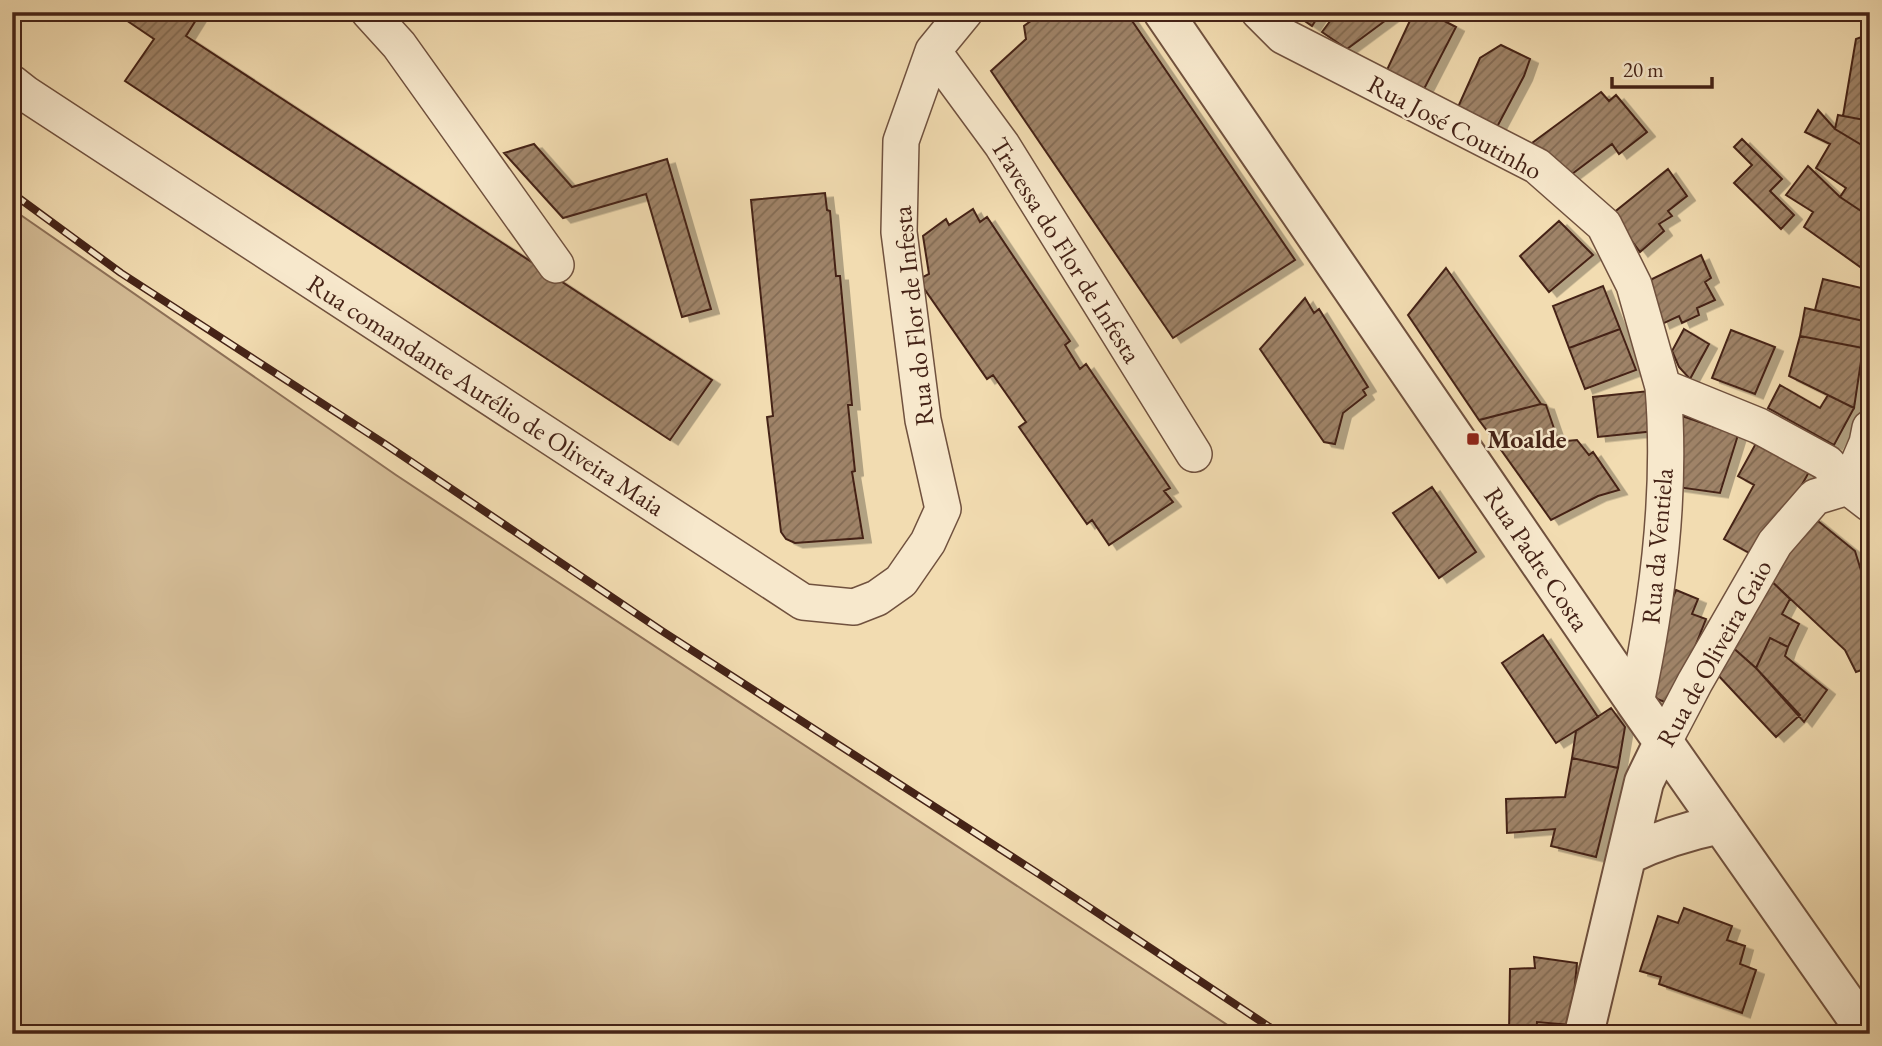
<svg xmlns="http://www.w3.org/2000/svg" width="1882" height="1046" font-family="'EB Garamond',serif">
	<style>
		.grass { fill: #d5bd97; stroke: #8d7057; stroke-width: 2 }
		.building { fill: url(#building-hatch); stroke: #452317; stroke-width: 2; filter: url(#shadow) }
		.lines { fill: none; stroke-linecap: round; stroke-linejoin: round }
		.minor-casing { stroke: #70513e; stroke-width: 38 }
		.tertiary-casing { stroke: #70513e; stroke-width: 42 }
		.minor { stroke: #f7e8cc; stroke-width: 35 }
		.tertiary { stroke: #f7e8cc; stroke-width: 38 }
		.rail-casing { stroke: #452317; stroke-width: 8 }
		.rail { stroke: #f7e8cc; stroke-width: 5; stroke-dasharray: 16; stroke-linecap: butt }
		.poi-dot { fill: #8f2418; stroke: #f7e8cc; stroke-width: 2.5 }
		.labels { text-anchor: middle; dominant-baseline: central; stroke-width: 5; stroke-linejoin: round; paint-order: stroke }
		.street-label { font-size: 26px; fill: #452317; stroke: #f7e8cc }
		.poi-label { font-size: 26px; font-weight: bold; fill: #452317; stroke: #f7e8cc; text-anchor: start }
	</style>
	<defs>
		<pattern id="building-hatch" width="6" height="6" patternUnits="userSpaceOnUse" patternTransform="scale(1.75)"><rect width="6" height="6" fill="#9f8367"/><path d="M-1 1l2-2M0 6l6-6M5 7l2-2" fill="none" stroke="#836b54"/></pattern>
		<filter id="shadow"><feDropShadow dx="8" dy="4.5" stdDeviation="0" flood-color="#0004"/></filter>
	</defs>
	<rect width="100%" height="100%" fill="#f2dcb1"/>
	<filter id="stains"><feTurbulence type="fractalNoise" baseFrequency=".00286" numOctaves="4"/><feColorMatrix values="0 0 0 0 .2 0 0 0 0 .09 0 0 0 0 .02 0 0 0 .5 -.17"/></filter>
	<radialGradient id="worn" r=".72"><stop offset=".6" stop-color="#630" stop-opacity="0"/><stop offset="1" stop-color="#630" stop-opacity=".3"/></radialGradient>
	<path class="grass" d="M12,209L396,475L1241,1034H12Z"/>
	<path class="building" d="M127,12H201L186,36L712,380L670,440L125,81L154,39L123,18Z
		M1043,12H1126L1295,260L1173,338L991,71L1026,39L1024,26Z
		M1292,12H1321L1312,26Z
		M1337,12L1349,14L1397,12L1347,49L1322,32Z
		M1414,12H1427L1456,27L1423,91L1386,72Z
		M1870,34V121L1843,116L1856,39Z
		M1501,45L1530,59L1524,76L1497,127L1458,107L1480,58Z
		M1601,92L1609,101L1616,95L1647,132L1619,154L1612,144L1572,174L1532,143Z
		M1818,110L1835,129L1870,150V217L1840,197L1846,188L1816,168L1830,144L1805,132Z
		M1838,115L1870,121V150L1835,129Z
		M1742,139L1782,179L1770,191L1794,215L1781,229L1734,183L1752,165L1734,147Z
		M534,144L572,187L667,159L711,309L682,317L646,194L563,218L504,153Z
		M1808,166L1840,197L1870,217V274L1804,227L1813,212L1786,195Z
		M1668,169L1687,196L1668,211L1672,216L1659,224L1664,231L1640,252L1612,214Z
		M825,193L827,210L830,211L836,276H840L852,405H848L855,471L852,472L863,538L795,543L786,539L781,532L767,417L773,416L751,200Z
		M973,209L980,222L987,217L1070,341L1065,345L1080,369L1086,364L1170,488L1164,491L1173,502L1109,545L1092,520L1087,524L1019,427L1026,422L993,375L987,379L923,287L921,278L929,274L923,236L946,219L949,225Z
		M1559,221L1593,255L1549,292L1520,256Z
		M1701,255L1711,278L1705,282L1715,300L1697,308L1699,315L1682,323L1679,316L1662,324L1646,282Z
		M1446,268L1541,404L1479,420L1408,315Z
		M1823,279L1870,290L1868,322L1815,310Z
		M1603,286L1620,329L1569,348L1553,306Z
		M1305,298L1314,313L1319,309L1368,387L1363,390L1366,395L1343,413L1335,444L1324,442L1260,349Z
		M1805,308L1868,322L1863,348L1800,336Z
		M1620,329L1636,370L1585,389L1569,348Z
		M1684,329L1709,344L1690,379L1679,367L1672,351Z
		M1731,330L1775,347L1755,394L1712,378Z
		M1800,336L1863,348L1854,408L1789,376Z
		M1780,385L1820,408L1828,395L1854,408L1834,445L1768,408Z
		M1649,391L1655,431L1598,437L1593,397Z
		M1541,404L1546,405L1559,443L1499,447L1479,420Z
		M1682,416L1738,435L1720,493L1677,487Z
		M1760,436L1813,465L1760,559L1724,539L1754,485L1738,476Z
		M1577,440L1589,455L1593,452L1619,490L1598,496L1551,520L1499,447Z
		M1432,487L1476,552L1439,578L1393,513Z
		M1813,517L1855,551L1868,593L1870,592V667L1856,672L1845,650L1766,576Z
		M1766,576L1790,599L1782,614L1799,624L1788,647L1770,638L1756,668L1730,645Z
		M1676,590L1698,599L1692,614L1706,619L1672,705L1635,690Z
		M1543,635L1598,717L1556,743L1502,663Z
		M1770,638L1788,647L1785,656L1827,690L1804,722L1756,668Z
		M1730,645L1756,668L1800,715L1776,737L1716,673Z
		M1611,708L1625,727L1618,768L1572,758L1576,731Z
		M1572,758L1618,768L1596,857L1551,846L1555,829L1507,833L1506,799L1565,797Z
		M1684,908L1732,926L1727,940L1745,946L1740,964L1756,970L1742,1013L1659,984L1661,977L1640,971L1658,916L1678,923Z
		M1534,957L1577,963L1571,1025L1537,1022L1536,1034H1509L1510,969L1535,968Z"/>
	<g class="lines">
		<g class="minor-casing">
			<path id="minor" d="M369,12L399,45L556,265
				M1259,12L1283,36L1537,166L1604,225L1634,285L1663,387L1759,426L1827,463L1848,487L1870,504
				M933,51L1002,145L1194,454
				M12,83L26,94L803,602L854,607L877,598L901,581L928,542L943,509L923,420L899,232L901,141L933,51L965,12
				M1848,487L1867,443L1870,428
				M1636,703C1658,600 1672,493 1663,387
				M1663,743L1695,682L1775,543L1815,497L1848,487"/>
		</g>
		<g class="tertiary-casing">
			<path id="tertiary" d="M1163,12L1636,703L1868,1034
				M1627,855C1658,840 1687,831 1721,824
				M1584,1034L1644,782L1663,743"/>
		</g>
		<use href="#minor" class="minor"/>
		<use href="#tertiary" class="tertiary"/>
		<g class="rail-casing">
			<path id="rail" d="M12,193L121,273L385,444L662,631L1042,876L1280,1034"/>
		</g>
		<use href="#rail" class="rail"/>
	</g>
	<rect class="poi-dot" x="1466" y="432" width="14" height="14" rx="3.5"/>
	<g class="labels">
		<g class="street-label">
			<text transform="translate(1455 127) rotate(28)">Rua José Coutinho</text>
			<text transform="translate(1066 250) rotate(58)">Travessa do Flor de Infesta</text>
			<text transform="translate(913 316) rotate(-96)">Rua do Flor de Infesta</text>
			<text transform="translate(486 395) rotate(33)">Rua comandante Aurélio de Oliveira Maia</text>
			<text transform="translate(1657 546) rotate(-85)">Rua da Ventiela</text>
			<text transform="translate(1537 559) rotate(56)">Rua Padre Costa</text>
			<text transform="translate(1714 653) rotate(-61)">Rua de Oliveira Gaio</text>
		</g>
		<g class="poi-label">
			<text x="1487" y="439">Moalde</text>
		</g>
	</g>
	<rect width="1882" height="1046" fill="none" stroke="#f2dcb1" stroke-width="42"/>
	<rect x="14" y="14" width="1854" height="1018" fill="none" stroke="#452317" stroke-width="3.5"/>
	<rect x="21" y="21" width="1840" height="1004" fill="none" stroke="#452317" stroke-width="2"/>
	<path d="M1612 77v10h100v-10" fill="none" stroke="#452317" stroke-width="3.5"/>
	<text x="1623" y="77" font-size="21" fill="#452317" stroke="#f7e8cc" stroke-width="5" paint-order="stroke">20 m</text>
	<rect width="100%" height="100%" filter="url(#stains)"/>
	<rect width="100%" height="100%" fill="url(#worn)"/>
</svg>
